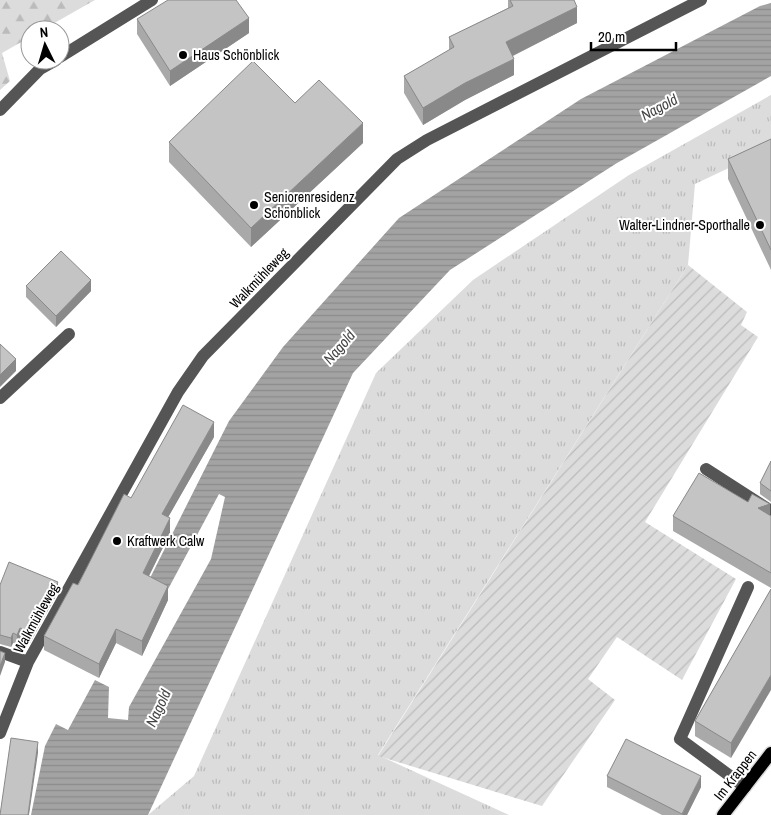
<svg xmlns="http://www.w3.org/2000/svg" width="771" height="815" font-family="'Archivo Narrow',sans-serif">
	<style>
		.grass { fill: url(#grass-tufts) }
		.forest { fill: url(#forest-firs) }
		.garden { fill: url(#garden-furrows) }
		.water { fill: url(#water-rules) }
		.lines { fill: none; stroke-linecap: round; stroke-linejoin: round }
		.major-casing { stroke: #dbdbdb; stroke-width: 15 }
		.minor { stroke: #555; stroke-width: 12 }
		.major { stroke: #000; stroke-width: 12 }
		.wall { fill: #a9a9a9 }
		.shaded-wall { fill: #898989 }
		.building { fill: #c4c4c4; stroke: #898989 }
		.poi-dot { fill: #000; stroke: #fff; stroke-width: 2 }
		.labels { text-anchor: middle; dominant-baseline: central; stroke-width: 4; stroke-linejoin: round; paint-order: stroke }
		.poi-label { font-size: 14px; fill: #000; stroke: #fff; text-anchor: start }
		.street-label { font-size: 14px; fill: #000; stroke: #fff }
		.water-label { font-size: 15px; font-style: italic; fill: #444; stroke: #fff }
	</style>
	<defs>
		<pattern id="grass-tufts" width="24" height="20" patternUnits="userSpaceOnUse" patternTransform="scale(1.25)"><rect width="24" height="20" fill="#dcdcdc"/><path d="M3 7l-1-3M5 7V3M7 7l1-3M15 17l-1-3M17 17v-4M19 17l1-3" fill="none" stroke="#bbb"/></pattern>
		<pattern id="forest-firs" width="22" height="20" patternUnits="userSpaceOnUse" patternTransform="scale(1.25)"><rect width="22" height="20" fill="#dcdcdc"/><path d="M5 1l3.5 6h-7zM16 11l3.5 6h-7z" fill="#bbb"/></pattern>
		<pattern id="garden-furrows" width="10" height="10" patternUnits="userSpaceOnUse" patternTransform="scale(1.25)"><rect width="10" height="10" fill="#dcdcdc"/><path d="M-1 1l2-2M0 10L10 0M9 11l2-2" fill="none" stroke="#bbb"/></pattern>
		<pattern id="water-rules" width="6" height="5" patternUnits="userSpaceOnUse" patternTransform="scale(1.25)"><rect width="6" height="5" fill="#a3a3a3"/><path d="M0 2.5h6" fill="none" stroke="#8b8b8b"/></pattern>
	</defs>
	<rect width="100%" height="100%" fill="#fff"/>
	<path class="grass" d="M771,95V148L695,184L688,265L378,755L509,815H148L194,776L376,373L473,280L629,175Z"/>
	<path class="forest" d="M0,0H95L42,30H30V37L2,53L10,81L0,90Z"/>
	<path class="garden" d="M688,265L747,312L741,325L758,337L645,522L736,579L682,680L617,637L588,679L615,700L542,806L378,756Z"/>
	<path class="water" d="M771,3V76L617,163L450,270L353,373L148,815H31L45,746L56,724L68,730L95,680L109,687L108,718L128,720L129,707L211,559L225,497L219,494L166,593L147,584L229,421L283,347L399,218L581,99L760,6Z"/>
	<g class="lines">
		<g class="major-casing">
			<path id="major" d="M723,815L771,753"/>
		</g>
		<path class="minor" d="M60,57L152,0
			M0,110L40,69L56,60
			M0,398L69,334
			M706,469L771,511
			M0,652L28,662
			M0,733L28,662L178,392L203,356L397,159L427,140L701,0
			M745,787L680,739L748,587"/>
		<use href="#major" class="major"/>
	</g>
	<path class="wall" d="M508,0H574L577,23L513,56L514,75L465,100L423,125L404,93V76L449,50V37L508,8Z
		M137,19L249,33L170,86L137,34Z
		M295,103L363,143L251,247L169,162V142Z
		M771,139V270L728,179V159Z
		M26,286L91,291L56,327L26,297Z
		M214,437L168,517L170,533L149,576L168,600L142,656L116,643L99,678L44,650V636L78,585L131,498Z
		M771,461V502L760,494V483Z
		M770,515L771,516V588L673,531V516Z
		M0,585L58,592L30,643L20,638L17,644L13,643L11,647L0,644Z
		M771,589L731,758L695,736V721Z
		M607,776L701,787L687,815H662L607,787Z"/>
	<path class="shaded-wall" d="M577,7V23L506,59V42Z
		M249,18V33L170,86V71Z
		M514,59V75L465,100L423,125V108L465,83Z
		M363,123V143L251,247V228Z
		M91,280V291L56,327V316Z
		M16,359V371L0,387V375Z
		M214,422V437L162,528V514Z
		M770,504V519L758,508Z
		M170,518V533L143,588V573Z
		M58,582V592L30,643V633Z
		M168,586V600L142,656V641Z
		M20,628V638L17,644V635Z
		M116,629V643L99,678V664Z
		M13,633V643L11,647V638Z
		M5,653V662L0,676V666Z
		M771,675V690L731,758V743Z
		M38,742V753L29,815H28Z
		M701,776V787L687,815H682Z"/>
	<path class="building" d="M168,0H236L249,18L170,71L137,19Z
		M510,0H574L577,7L506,42L514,59L465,83L423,108L404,76L454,47L449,37L513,6Z
		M253,61L295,103L319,80L363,123L251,228L169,142Z
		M771,139V250L728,159Z
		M61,251L91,280L56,316L26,286Z
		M0,344L16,359L0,375Z
		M183,405L214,422L162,514L170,518L143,573L168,586L142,641L116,629L99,664L44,636L73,583L78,585L124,494L131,498Z
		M771,461V491L760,483Z
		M699,473L748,502L752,494L770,504L758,508L771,516V573L673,516Z
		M9,562L58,582L30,633L20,628L17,635L13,633L11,638L0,635V585Z
		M771,589V675L731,743L695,721Z
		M0,651L5,653L0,666Z
		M11,738L38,742L28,815H0Z
		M626,739L701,776L682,814L607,776Z"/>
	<g class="poi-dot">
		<circle cx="183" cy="55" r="5"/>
		<circle cx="254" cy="205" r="5"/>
		<circle cx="760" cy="225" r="5"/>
		<circle cx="117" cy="541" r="5"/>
	</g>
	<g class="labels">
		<g class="poi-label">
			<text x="193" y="55">Haus Schönblick</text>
			<text x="264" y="197">Seniorenresidenz<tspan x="264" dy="16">Schönblick</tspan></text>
			<text x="750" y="225" text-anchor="end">Walter-Lindner-Sporthalle</text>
			<text x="127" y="541">Kraftwerk Calw</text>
		</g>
		<g class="street-label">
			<text transform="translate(259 278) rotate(-46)">Walkmühleweg</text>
			<text transform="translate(36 618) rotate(-61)">Walkmühleweg</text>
			<text transform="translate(735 775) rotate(-52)">Im Krappen</text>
		</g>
		<g class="water-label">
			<text transform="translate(659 107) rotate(-28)">Nagold</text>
			<text transform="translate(339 347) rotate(-49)">Nagold</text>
			<text transform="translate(158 708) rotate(-65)">Nagold</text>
		</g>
	</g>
	<g transform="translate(45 45) rotate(355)"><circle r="24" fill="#ffffff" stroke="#999999"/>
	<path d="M0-4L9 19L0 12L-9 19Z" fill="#000000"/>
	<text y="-8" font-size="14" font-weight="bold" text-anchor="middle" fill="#000000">N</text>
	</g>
	<path d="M591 42v8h85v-8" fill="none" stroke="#000000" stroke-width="2.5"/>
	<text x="598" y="42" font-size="15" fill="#000000" stroke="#ffffff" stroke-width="4" paint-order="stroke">20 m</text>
</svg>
